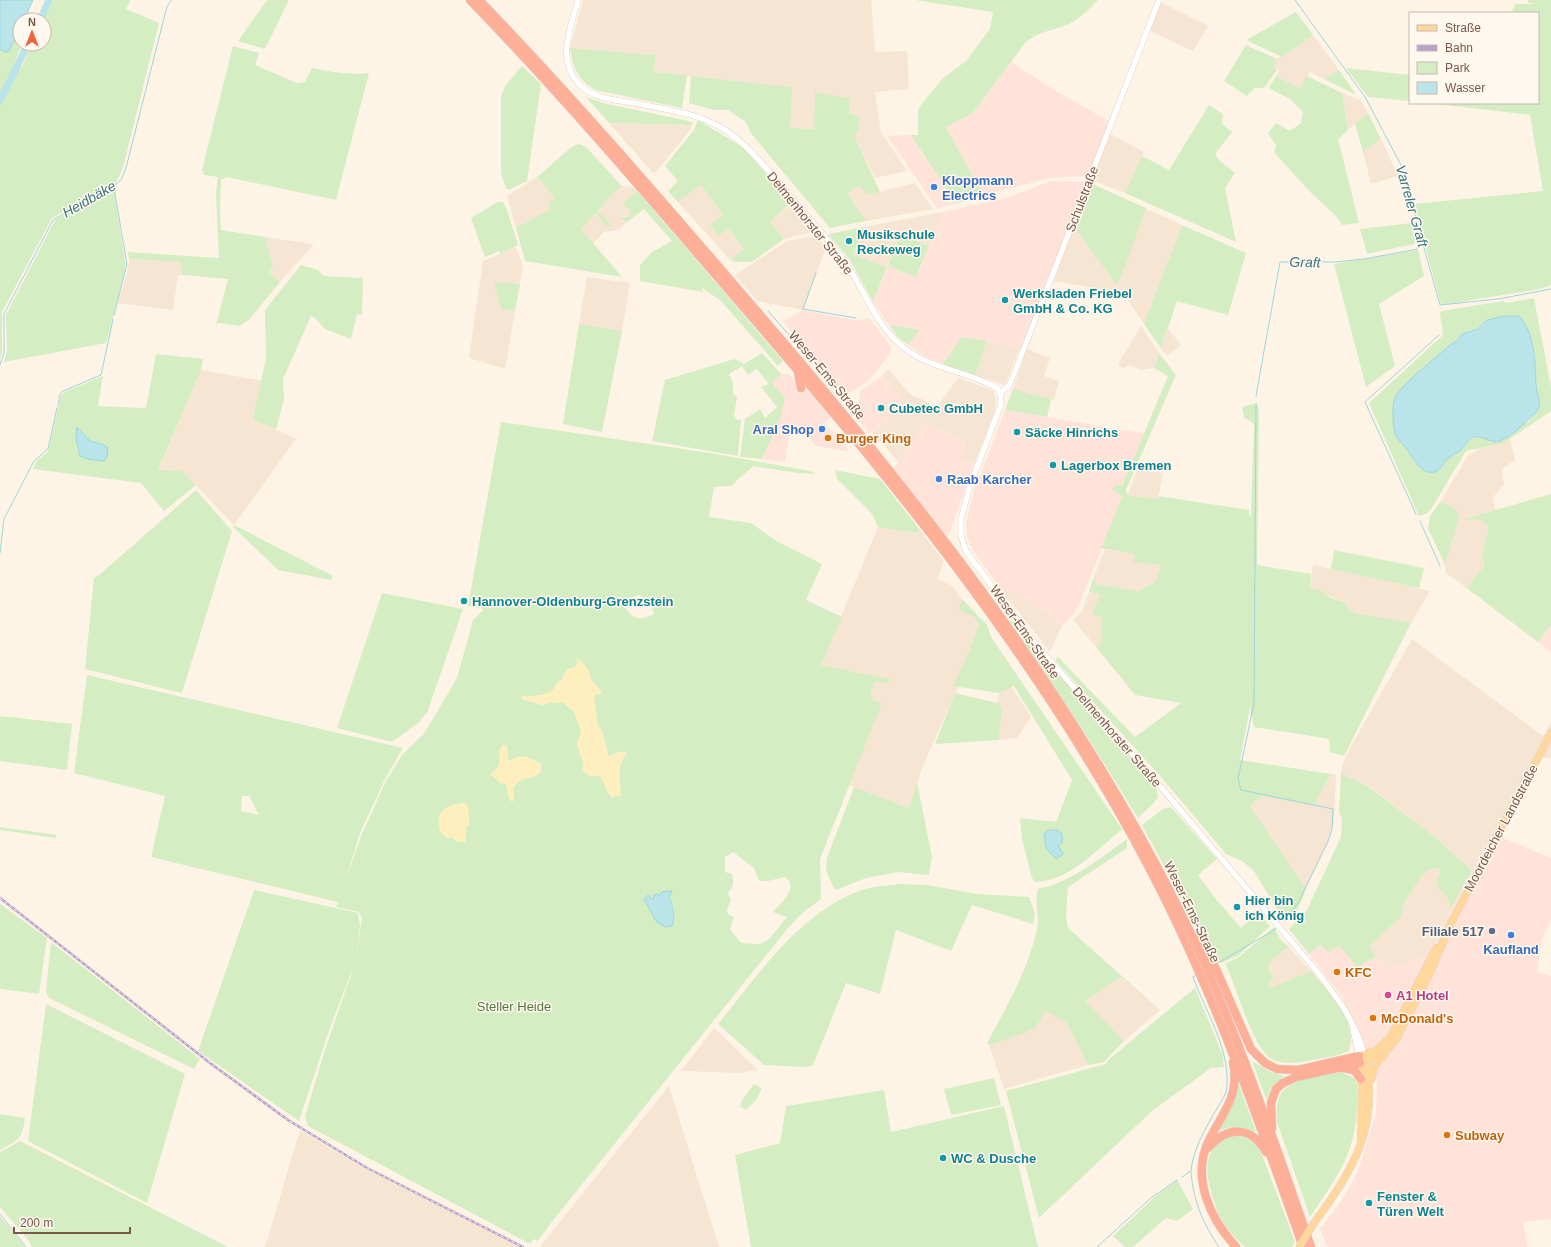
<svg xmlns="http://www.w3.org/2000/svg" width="1551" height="1247" font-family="Helvetica,sans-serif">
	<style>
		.residential { fill: #f6e5d3 }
		.commercial { fill: #ffe3d9 }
		.green { fill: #d5edc2; fill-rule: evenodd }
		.sand { fill: #ffefbf }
		.water { fill: #b8e4ea; stroke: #9dd5dd }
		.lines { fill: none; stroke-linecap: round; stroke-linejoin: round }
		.stream { stroke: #9dd5dd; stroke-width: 1 }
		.river { stroke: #b8e4ea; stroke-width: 7 }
		.minor-casing { stroke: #d1baaa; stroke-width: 6 }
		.major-casing { stroke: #dcd4cf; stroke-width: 8 }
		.highway-casing { stroke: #dcd4cf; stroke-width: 9 }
		.minor { stroke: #fff; stroke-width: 5.5 }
		.major { stroke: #ffd79c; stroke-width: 7 }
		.highway { stroke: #fdaf98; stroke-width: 8 }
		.rail-casing { stroke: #b6a2ca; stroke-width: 2.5 }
		.rail { stroke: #fff8ee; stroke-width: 1; stroke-dasharray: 3; stroke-linecap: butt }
		.major-bridge-casing { stroke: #dcd4cf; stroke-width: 8; stroke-linecap: butt }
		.major-bridge { stroke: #ffd79c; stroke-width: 7 }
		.shop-dot { fill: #3f7fe0; stroke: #fff8ee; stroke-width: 1.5 }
		.culture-dot { fill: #0f9aa8; stroke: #fff8ee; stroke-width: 1.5 }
		.food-dot { fill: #e8710a; stroke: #fff8ee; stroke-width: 1.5 }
		.service-dot { fill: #5c6f8a; stroke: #fff8ee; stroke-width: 1.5 }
		.hotel-dot { fill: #d1479c; stroke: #fff8ee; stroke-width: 1.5 }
		.labels { text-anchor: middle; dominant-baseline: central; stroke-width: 3; stroke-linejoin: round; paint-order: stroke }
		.shop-label { font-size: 13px; font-weight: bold; fill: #366cbe; stroke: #fff8ee; text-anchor: start }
		.street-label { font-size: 13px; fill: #7a5848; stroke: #fff8ee }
		.culture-label { font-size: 13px; font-weight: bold; fill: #0d838f; stroke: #fff8ee; text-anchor: start }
		.food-label { font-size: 13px; font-weight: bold; fill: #c56008; stroke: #fff8ee; text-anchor: start }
		.service-label { font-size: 13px; font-weight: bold; fill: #4e5e75; stroke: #fff8ee; text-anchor: end }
		.hotel-label { font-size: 13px; font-weight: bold; fill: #b23c85; stroke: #fff8ee; text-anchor: start }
		.park-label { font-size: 13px; fill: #517a3c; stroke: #fff8ee }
		.water-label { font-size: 14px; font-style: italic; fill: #3a7781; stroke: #fff8ee }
	</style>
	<rect width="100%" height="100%" fill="#fef4e6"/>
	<path class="residential" d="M583,0H871L875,52L907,51L909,89L875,92L881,132L907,171L875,178L854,135L860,116L849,114L814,129L790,128L791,87L654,72L655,55L570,48Z
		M1160,2L1208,26L1193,51L1150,31Z
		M1313,35L1339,70L1324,79L1310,72L1300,88L1276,76L1279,71L1274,68L1277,59Z
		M1342,93L1360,100L1368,113L1348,130Z
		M609,123L692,125L691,129L656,172H652Z
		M1110,134L1144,152L1125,193L1091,180Z
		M1381,139L1398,176L1371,184L1363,152Z
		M537,177L555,198L552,208L516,228L507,196Z
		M915,183L933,209L866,221L847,194L859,185L867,195Z
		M1090,183L1182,225L1144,324L1121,290L1116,292L1054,281Z
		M623,185L625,187L632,186L637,191L623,203L631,212L629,216H623V221L626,223L619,230L604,232L593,243L581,229L596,213L605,223L611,224L598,212L605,205L603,203Z
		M701,185L723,215L710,225L718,236L729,229L744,249L732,258L736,262L733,263L678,202Z
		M789,206L812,232L784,239L770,222Z
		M943,212L929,246L900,235L887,267L853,255L864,227Z
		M817,236L826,248L803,310L757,301L735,275L787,241Z
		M265,237L314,244L280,282L269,272L273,267Z
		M516,247L523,266L505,369L469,358L483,261Z
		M129,259L180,262L182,275L178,276L173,310L118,303L127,273Z
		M587,277L630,283L622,331L579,324Z
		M1141,326L1159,353L1154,368L1140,370L1130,365L1124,368L1119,367V362Z
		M1168,328L1181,345L1167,356L1161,348Z
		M987,341L1020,347L1005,385L975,375Z
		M1027,349L1050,358L1044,376L1059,381L1054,400L1013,389Z
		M888,369L912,396L922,399L936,408L958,378L993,390L996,400L995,411L974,464L960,459L966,441L925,424L898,462L875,434H871L906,405L882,376Z
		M201,370L263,381L253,419L296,439L234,525L182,471H158Z
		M1510,439L1515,460L1502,469L1504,485L1493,497L1495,510L1466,518L1480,520L1489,526L1482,555L1484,566L1468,586V589L1446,573L1445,565L1459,517L1457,510L1441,501L1468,455L1479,449L1504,443Z
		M1137,470L1163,473L1158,499L1128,495Z
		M878,527L915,533L920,530L944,562L937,579L951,585L962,599L958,610L974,617L979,624L958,687L922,768L909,808L849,785L881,703L871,699V690L875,681L888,684L890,679L821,665Z
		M1105,549L1135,554L1134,562L1161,565L1155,582L1139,591L1097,584L1093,579Z
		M1313,565L1392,582L1430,591L1411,623L1355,613L1349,609L1344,602L1310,588Z
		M1004,591L1018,592L1027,597L1062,626L1050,652L1003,592Z
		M1089,592L1100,594L1092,614L1102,618L1100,645L1096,647L1073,620L1082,611Z
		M1412,639L1543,736L1551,722V758H1537L1472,871L1434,836L1367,785L1341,773L1343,763L1350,748Z
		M1011,686L1031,717L1017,738L999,740L1002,708L997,703L999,693Z
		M1331,774H1336L1334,822L1329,840L1306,889L1250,806L1262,796L1314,805Z
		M1436,868L1440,870V873L1438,877V888L1446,895L1451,909L1428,955L1413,960L1401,968L1387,970L1370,949L1369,946L1401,917L1404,903L1423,874L1428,870Z
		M1289,947L1311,971L1272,987L1269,985L1273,977L1269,964L1271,960Z
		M1121,977L1160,1010L1124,1041L1085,1001Z
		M1046,1010L1067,1023L1088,1065L1004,1089L989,1045Z
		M714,1028L758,1070L739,1073L681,1071Z
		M669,1086L719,1247H541L542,1244Z
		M300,1130L363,1168L521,1247H265Z"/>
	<path class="commercial" d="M1011,62L1059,93L1109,121L1088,176L1051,178L983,195L946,127L973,113Z
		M910,135L914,142L957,203L937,208L887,136Z
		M1051,181L1087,182L1022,348L962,337L943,364L925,357L908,345L920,330L889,325L873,302L888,266L916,277L943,212L1006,198Z
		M803,310L854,320L870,319L891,347V353L869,380L847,395L820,362L814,363L783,321Z
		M781,374H789L804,388L806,386L831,417L824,423L850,452L816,446L804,433L790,431L785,462L762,459L780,420V392L772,383Z
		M882,376L906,405L870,434L851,412L859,403L860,391Z
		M1005,410L1147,434L1079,605L1073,615L1062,626L1027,597L1014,591L1003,592L973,551L967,538L966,524L973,494Z
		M925,424L966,441L960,459L974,465L948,537L894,468Z
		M1551,625V652L1538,642Z
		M1494,834L1551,858V920L1542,939L1537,972L1551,976V1219L1523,1222L1528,1247H1327L1320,1228L1334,1211L1348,1190L1359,1168L1376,1113L1377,1084L1364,1042L1341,996L1309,954L1322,945H1339L1364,963L1376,957L1387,970L1395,963L1401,968L1413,960L1428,955L1451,909Z"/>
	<path class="green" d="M53,0H131L126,9L159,23L123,168L116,182L52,218L2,312V352L0,360V49L5,52L9,51L20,28V44H22L15,62L22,67L32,44H44L43,20Z
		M267,0H289L265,49L238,41Z
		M915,0H1098C1090,8 1082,17 1071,23C1054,31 1040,30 1025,43L973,113L946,127L983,195L981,197L957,203L910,135H918V112L920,106L943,78L966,61L990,29L993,12Z
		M1528,0H1551V285L1540,289L1441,305L1414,204L1543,191L1530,115L1428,103H1538V13H1511L1515,4H1537L1528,3Z
		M1296,12L1313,35L1282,57L1246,40Z
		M1246,45L1277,59L1274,68L1277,70L1264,88H1255L1247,96L1224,81Z
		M233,46L259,53L255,65L297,83L305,82L312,68C331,72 350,75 369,73L336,200L226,177L221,180L220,212L221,230L265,237L273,267L269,272L280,282L249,320L239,326L219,323L216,325L228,279L182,275L180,262L129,259L128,252L219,258L216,193L218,177L204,175L202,170Z
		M570,48L655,55L654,72L687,75L682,108L595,90C577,79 573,67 570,48Z
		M522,66L541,84L527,181L509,190L506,188L501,173V96L505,86Z
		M1346,68L1410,75V101L1368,97Z
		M1339,70L1355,93L1354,94L1324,79Z
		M691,76L792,87L790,128L814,129L815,92L850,98L849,114L860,116L859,132L854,135L880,192L867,195L859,185L847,194L866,221L830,228L750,132L746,122L728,110H714L689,103Z
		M1276,76L1300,88L1307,76L1342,93L1348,130L1338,139L1359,223L1342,225L1337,217L1308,190L1274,152L1276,146L1268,133L1276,123L1290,131L1301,123L1303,112L1290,99L1269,88Z
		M586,97L603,103L693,122L692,125L609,123Z
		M1209,105L1223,114L1222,124L1232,132L1215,154L1219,160L1235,173L1225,188L1236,242L1125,193L1142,156L1169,170Z
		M1368,113L1381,139L1363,152L1355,124Z
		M698,120L744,148L791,203L770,222L784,239L752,262H736L732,258L744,249L729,229L718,236L710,225L723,215L701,185L678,202L668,191L678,181L665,166L694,130Z
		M579,144L585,146L622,186L603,203L605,205L598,211L611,224V227L606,226L596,213L581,229L622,277L525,261L516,228L552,208L548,202L555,198L537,177L574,145Z
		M1090,183L1146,208L1120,280L1116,284L1074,227Z
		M114,190L125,261V271L106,343L4,362L7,350L6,315L52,226L56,219Z
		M637,191L783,361L778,366L720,300L702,288L703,292L640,281V265L652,252L672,241L644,209L626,223L621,218L629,216L631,212L623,203Z
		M498,202H503L508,213L518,245L500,254L499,251L485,257L471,218Z
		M1411,223L1416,240L1414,244L1367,254L1360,229Z
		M1182,225L1246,253L1228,315L1177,301L1161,348L1144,324Z
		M864,227L853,255L887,267L873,302L850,260L828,234Z
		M900,235L929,246L916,277L888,266Z
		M1418,250L1424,276L1379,304L1395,366L1366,387L1334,264Z
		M301,265L318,270L324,276L363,278L362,315L357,314L351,339L325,329L315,318L311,316L283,379L284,399L276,430L253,419L266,358L265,310Z
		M494,282L520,284L515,310H503L501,308Z
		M1534,298L1551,387V411L1504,443L1466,451L1431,509L1427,513L1419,516L1369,403L1443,335L1440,313L1442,311L1503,301L1506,303ZM1505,316H1519L1534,351L1536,385L1539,398L1537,410L1529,421L1501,440L1494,442L1484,438L1474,437L1468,440L1463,447L1447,459L1442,467L1413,460L1408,450L1395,435L1400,390L1468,331L1478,329L1487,320Z
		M579,324L622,331L602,432L563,424Z
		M889,325L920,330L908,345L898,337Z
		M962,337L987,341L975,375L943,364Z
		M762,353L781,374L772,383L785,398L780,420L762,459L740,457L745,419L760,409L765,418L777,407L761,387L769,384L757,369L748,375L742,366L729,374L733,383V395L737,396L734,416L737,420L741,419L738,456L652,441L665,380L731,360L736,359L744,364Z
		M1159,353L1176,375L1126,490L1128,495L1158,499L1159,496L1249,510V516H1251L1254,424L1244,417L1242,407L1257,403L1259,412L1257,565L1311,574L1310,588L1322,591L1331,598L1344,602L1349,609L1355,613L1411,623L1344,756L1330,752L1329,739L1254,727L1250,707L1240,760L1331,774L1314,805L1262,796L1250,806L1306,889L1298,909L1283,919L1254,871L1242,861L1226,854L1161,777L1056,661L1057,656L1135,737L1181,703L1135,695L1096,647L1100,645L1102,618L1092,614L1100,594L1089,592L1093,579L1097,584L1139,591L1155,582L1161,565L1133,562L1135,554L1101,548L1122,496L1111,489L1116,485L1122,486L1168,376L1154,368Z
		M156,354L203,359L201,370L158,470L182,471L196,485L164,511L141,483L33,469L37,460L48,452L61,395L64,392L103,376L98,406L146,408ZM79,428L90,441L102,444L78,452L76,433Z
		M820,361L842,389L844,394L841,392L842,396L815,364Z
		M1013,389L1051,399L1047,417L1005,410Z
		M501,422L710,453L810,471L817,474L798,473L753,466L731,486L714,487L709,517L751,523L778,542L822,564L806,600L842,617L821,665L890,679L888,684L875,681L871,690V699L882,703L820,859L821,899L801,914L788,928L551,1223L538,1241L534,1239L530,1244L308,1126L305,1117L324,1053L355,963L332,1022L299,1121L198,1051L254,890L358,913L360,926L356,958L362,919L359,912L336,907L338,902L151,857L165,796L74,773L87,675L403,748L385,779L360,833L346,879L362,834L386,781L402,755L424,734L457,678L473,620L484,609L468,606ZM639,595C647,600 652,604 654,614C639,621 632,620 624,605L628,599ZM577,659C587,666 587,668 591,679C592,683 597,685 598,689L594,695L597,723L603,734L608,755L610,756L627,752C619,764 616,778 621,792L605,783L600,776H590L583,769L584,765L577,744L582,731L574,712L564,703L551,702L543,705L522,699V696C533,696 554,697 557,683L561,681L578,663ZM507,745L508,761C524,754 526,756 541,765L540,773L535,776L519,780L513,788L514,798L510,800L506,784L491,774C499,769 502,761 499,752ZM242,796H249L259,815L241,811ZM466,803L469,812V825L466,826V842H458L452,837L447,838L440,831C435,810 446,805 466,803ZM733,852L754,868L759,881H768L785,877C800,886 781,903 773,912L787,917C778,926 770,944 757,944C752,944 747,943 741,943L730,929L734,917L729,915L727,910L731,900L728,893C734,886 734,882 732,874L725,872V857ZM662,896L669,897L674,908V920L656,921L652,912L653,901Z
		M835,470L880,479L920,530L916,533L878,527L873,515L837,479Z
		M196,490L232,531L182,693L85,669L94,578L98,576Z
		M1551,494V625L1538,642L1468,589V586L1484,566L1482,555L1489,526L1480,520L1464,519Z
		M1441,501L1457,510L1459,517L1445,565L1428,528L1430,516Z
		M234,525L333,576L331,580L278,570L233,527Z
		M1334,550L1424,568L1419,588L1331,569Z
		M382,593L463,609L427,713L418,723L392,742L337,728Z
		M962,599L987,625L991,637L1122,829C1098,849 1068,882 1035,882L1032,878L1022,839L1020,818L1056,822L1072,780L1014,686L999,693L953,686L969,652L979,624L974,617L958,610Z
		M1014,620L1156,787L1158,797L1154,803L1138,818L1087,736L1010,622Z
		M955,693L997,703L1002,708L999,740L935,744Z
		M0,716L72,724L67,770L0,761Z
		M1341,773L1366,785L1434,836L1472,871L1451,909L1446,895L1438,888L1436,883L1440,873V870L1436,868L1428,870L1423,874L1404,903L1401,917L1369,946L1376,957L1364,963L1358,969L1339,945L1328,953L1321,945L1309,954L1289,929L1307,910L1341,837L1342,819L1339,812Z
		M917,782L932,857L929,875L898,872L866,878L836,890L834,889L826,870L827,858L854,787L909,808Z
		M1171,807L1217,859L1198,875L1215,898L1241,928L1258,913L1270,926L1239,955L1221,963L1190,914L1142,825L1163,809Z
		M0,827L57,835L55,838L0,830Z
		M1127,839V848L1068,887L1066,915L1068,928L1160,1010L1121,977L1085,1001L1124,1041L1104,1062L1088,1065L1067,1023L1046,1011L1034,1029L989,1045L987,1043C1007,1006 1028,970 1037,929C1040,916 1034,902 1038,889C1073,881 1099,859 1127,839Z
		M900,884L928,885L977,894L1029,897L1035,914L1033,924L972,905L951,951L896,930L880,994L846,983L813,1065L808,1067L764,1065L718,1024C759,974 798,914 861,890C872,886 887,886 900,884Z
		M0,904L47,938L39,994L0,989Z
		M1274,927L1280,939L1289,947L1271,960L1269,968L1273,977L1269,985L1272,987L1311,971C1328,992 1359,1021 1349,1051C1336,1057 1322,1058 1307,1061C1296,1063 1279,1065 1269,1057C1251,1043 1237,987 1225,964L1240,956Z
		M51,942L200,1059L194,1069L49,998L46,992Z
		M1195,988L1223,1056L1224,1067L1211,1068L1152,1111L1039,1218L1006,1091L1106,1064L1108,1060Z
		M46,1004L185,1074L147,1203L28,1141Z
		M1252,1061L1270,1072L1285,1076L1271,1087L1267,1101Z
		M1332,1072H1341L1356,1079C1358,1089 1358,1099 1357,1109C1355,1155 1335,1180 1310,1217L1277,1122C1273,1080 1298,1082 1332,1072Z
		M994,1078L1001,1105L951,1115L944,1089Z
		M1238,1082L1256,1132C1243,1128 1232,1124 1219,1131L1235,1100Z
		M754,1084L762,1088L757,1099L746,1110L740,1106L742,1100Z
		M884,1090L891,1132L1004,1106L1038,1247H751L735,1155L780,1143L786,1106Z
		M0,1114L25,1118C22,1140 19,1139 0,1150Z
		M1238,1135C1252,1140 1255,1142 1262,1155L1295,1242L1292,1247H1245C1236,1239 1227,1230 1221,1219C1218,1214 1216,1207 1214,1201C1204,1174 1201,1141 1238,1135Z
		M20,1141L228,1247H32L29,1241L0,1207V1152Z
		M1177,1180L1193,1209L1177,1221L1166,1218L1133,1247H1125L1113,1236L1155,1197Z
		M0,1216L25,1247H0Z"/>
	<path class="sand" d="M576,657L588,669L591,680L601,691V694L594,695L597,723L603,734L608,755L610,756L618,752H627C615,769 620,778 621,797L617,795L612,798C604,789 606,785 600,776H590L583,771L584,764L577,744L581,731L574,712L564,703L551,702L543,705L522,699L521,696C533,696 554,697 557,682L561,681L567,669L575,667L578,663Z
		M503,745H507L508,761C525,754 526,756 541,764L540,773C530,781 524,774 513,788L514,801H510L506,784L500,783L490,774C507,765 494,753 503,745Z
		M466,803L469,812V826L466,827V842H458L452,837L447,838L440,831C435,810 446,805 466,803Z"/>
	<path class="water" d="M0,0H33L24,20H20V28L9,51L5,52L0,49Z
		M1505,316H1519C1535,333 1535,362 1536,384C1536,392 1543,403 1537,411C1529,420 1512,436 1500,441C1491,444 1483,435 1474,437C1468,438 1467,443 1464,447C1460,452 1453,454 1449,458C1443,462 1442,470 1434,472C1420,475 1413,457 1406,448C1403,444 1397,439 1395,434C1393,424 1392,411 1394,401C1396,388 1434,360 1444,350C1451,343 1458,343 1462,334L1478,329L1487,320Z
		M77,427L90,441L102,444L108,448L107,457L104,461L87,459L80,456L76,438Z
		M1049,830H1057L1062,834V843L1058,845L1063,854L1056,859L1046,848L1044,834Z
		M672,891L669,897C673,907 676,916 672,926L665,927L656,921L644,899L648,895L653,900L654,895L657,894L660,896L662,892Z"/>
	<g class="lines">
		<path class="stream" d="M1295,0L1365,97L1401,165L1440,305L1498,299L1551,289
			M816,273L803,309L856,318
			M768,311L811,360L825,371L841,392
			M114,315L127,264L115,194L116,184
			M0,365L4,353V314L53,220L116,184L121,180L126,168L162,26L167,7L171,0
			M1256,396L1280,262H1335L1364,259L1418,249
			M1256,404L1254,703L1238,779L1241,790L1333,809L1332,829L1329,839L1298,903L1284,922
			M58,405L60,394L63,391L101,375L113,319
			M1416,514L1365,402L1439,335
			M1420,521L1440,566
			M0,553L4,519L34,461L48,449L57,408
			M1216,964L1276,929
			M1191,1172C1193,1200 1203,1224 1219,1247
			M1182,1177L1191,1171C1194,1143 1212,1118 1226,1093C1233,1053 1206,1013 1193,977L1196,975
			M0,1214L26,1247
			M1097,1247L1151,1198L1177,1180"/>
		<path class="river" d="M40,20L49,0
			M0,101L28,44"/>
		<g class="minor-casing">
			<path id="minor" d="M578,0C571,27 556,60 579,84C593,99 615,100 634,103C669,110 707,114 735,137C755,153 772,175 789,195C808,218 830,240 847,265C865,292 876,325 902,346C930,370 966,370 997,388L1000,393L1001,404L970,486L961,519V536L966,551L1033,641L1143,766L1315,969C1335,995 1357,1023 1364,1055
				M1000,393L1009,386L1016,369L1159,0
				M1353,1030L1359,1056"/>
		</g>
		<g class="major-casing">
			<path id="major" d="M1360,1063L1384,1054L1397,1038L1431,971L1451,923L1551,733
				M1371,1080L1374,1067L1384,1055
				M1361,1141L1362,1087L1359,1056L1375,1051L1390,1038L1436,948
				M1314,1223C1354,1170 1380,1125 1365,1057"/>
		</g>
		<g class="highway-casing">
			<path id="highway" d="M470,0C562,95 647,195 733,295C884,469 1037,655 1145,860C1211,984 1257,1115 1303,1247
				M479,0C571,95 657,195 743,295C907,485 1065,682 1178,907C1232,1016 1271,1132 1311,1247
				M798,372L801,388
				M1197,935L1217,971L1251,1049L1265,1063L1277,1069L1298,1070L1359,1056
				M1233,1062C1240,1095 1224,1111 1210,1138C1190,1176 1210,1219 1236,1247
				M1343,1068L1354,1070L1361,1079
				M1272,1128L1271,1103L1276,1089L1283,1083L1296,1077L1360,1063
				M1208,1148C1227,1126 1251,1125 1266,1152"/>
		</g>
		<use href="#minor" class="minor"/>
		<use href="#major" class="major"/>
		<use href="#highway" class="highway"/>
		<g class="rail-casing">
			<path id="rail" d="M0,898L210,1063L288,1120L367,1168L523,1247"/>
		</g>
		<use href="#rail" class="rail"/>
		<g class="major-bridge-casing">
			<path id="major-bridge" d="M1299,1247L1314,1223"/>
		</g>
		<use href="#major-bridge" class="major-bridge"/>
	</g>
	<g class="shop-dot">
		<circle cx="934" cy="187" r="4"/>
		<circle cx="822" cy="429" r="4"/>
		<circle cx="939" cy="479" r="4"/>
		<circle cx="1511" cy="935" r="4"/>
	</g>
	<g class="culture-dot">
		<circle cx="849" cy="241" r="4"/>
		<circle cx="1005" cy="300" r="4"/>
		<circle cx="881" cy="408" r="4"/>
		<circle cx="1017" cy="432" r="4"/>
		<circle cx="1053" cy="465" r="4"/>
		<circle cx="464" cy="601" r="4"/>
		<circle cx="1237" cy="907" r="4"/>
		<circle cx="943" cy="1158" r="4"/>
		<circle cx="1369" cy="1203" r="4"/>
	</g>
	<g class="food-dot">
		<circle cx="828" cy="438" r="4"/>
		<circle cx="1337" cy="972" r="4"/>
		<circle cx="1373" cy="1018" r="4"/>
		<circle cx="1447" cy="1135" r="4"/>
	</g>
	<circle class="service-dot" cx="1492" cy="931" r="4"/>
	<circle class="hotel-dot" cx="1388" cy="995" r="4"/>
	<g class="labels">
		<g class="shop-label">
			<text x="942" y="180">Kloppmann<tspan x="942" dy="15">Electrics</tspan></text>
			<text x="814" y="429" text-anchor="end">Aral Shop</text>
			<text x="947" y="479">Raab Karcher</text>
			<text x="1511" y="949" text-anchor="middle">Kaufland</text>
		</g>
		<g class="street-label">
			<text transform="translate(1082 199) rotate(-69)">Schulstraße</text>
			<text transform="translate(810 223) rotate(51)">Delmenhorster Straße</text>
			<text transform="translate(827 375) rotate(50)">Weser-Ems-Straße</text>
			<text transform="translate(1025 632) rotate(55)">Weser-Ems-Straße</text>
			<text transform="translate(1117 737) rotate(49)">Delmenhorster Straße</text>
			<text transform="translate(1501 828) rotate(-62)">Moordeicher Landstraße</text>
			<text transform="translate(1192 912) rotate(64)">Weser-Ems-Straße</text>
		</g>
		<g class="culture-label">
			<text x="857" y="234">Musikschule<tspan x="857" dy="15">Reckeweg</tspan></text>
			<text x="1013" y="293">Werksladen Friebel<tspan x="1013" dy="15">GmbH &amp; Co. KG</tspan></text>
			<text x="889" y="408">Cubetec GmbH</text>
			<text x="1025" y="432">Säcke Hinrichs</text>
			<text x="1061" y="465">Lagerbox Bremen</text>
			<text x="472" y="601">Hannover-Oldenburg-Grenzstein</text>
			<text x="1245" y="900">Hier bin<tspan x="1245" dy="15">ich König</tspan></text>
			<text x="951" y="1158">WC &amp; Dusche</text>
			<text x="1377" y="1196">Fenster &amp;<tspan x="1377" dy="15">Türen Welt</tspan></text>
		</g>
		<g class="food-label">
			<text x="836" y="438">Burger King</text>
			<text x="1345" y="972">KFC</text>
			<text x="1381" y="1018">McDonald's</text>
			<text x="1455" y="1135">Subway</text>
		</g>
		<g class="service-label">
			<text x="1484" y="931">Filiale 517</text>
		</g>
		<g class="hotel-label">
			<text x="1396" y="995">A1 Hotel</text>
		</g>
		<g class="park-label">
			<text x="514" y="1006">Steller Heide</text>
		</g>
		<g class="water-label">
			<text transform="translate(89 199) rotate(-30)">Heidbäke</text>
			<text transform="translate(1412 206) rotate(74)">Varreler Graft</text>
			<text transform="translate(1305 262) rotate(1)">Graft</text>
		</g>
	</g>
	<rect x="1409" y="12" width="130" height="92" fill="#fff8ee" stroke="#cab8ac"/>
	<rect x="1417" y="25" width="20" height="6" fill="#ffd79c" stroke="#cab8ac"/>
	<text x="1445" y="32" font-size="12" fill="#7a5848">Straße</text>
	<rect x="1417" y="45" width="20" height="6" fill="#b6a2ca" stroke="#cab8ac"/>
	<text x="1445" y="52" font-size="12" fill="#7a5848">Bahn</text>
	<rect x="1417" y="62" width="20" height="12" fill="#d5edc2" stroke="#cab8ac"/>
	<text x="1445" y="72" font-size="12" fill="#7a5848">Park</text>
	<rect x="1417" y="82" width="20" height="12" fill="#b8e4ea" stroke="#cab8ac"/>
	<text x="1445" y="92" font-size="12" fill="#7a5848">Wasser</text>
	<g transform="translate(32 32)"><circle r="19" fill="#fff8ee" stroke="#cab8ac"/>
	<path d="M0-3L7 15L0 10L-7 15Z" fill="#f26341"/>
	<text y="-6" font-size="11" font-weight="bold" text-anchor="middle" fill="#7a5848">N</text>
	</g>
	<path d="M14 1227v6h116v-6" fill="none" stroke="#7a5848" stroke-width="2"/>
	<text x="20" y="1227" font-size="12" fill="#7a5848" stroke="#fff8ee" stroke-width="3" paint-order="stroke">200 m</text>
</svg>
